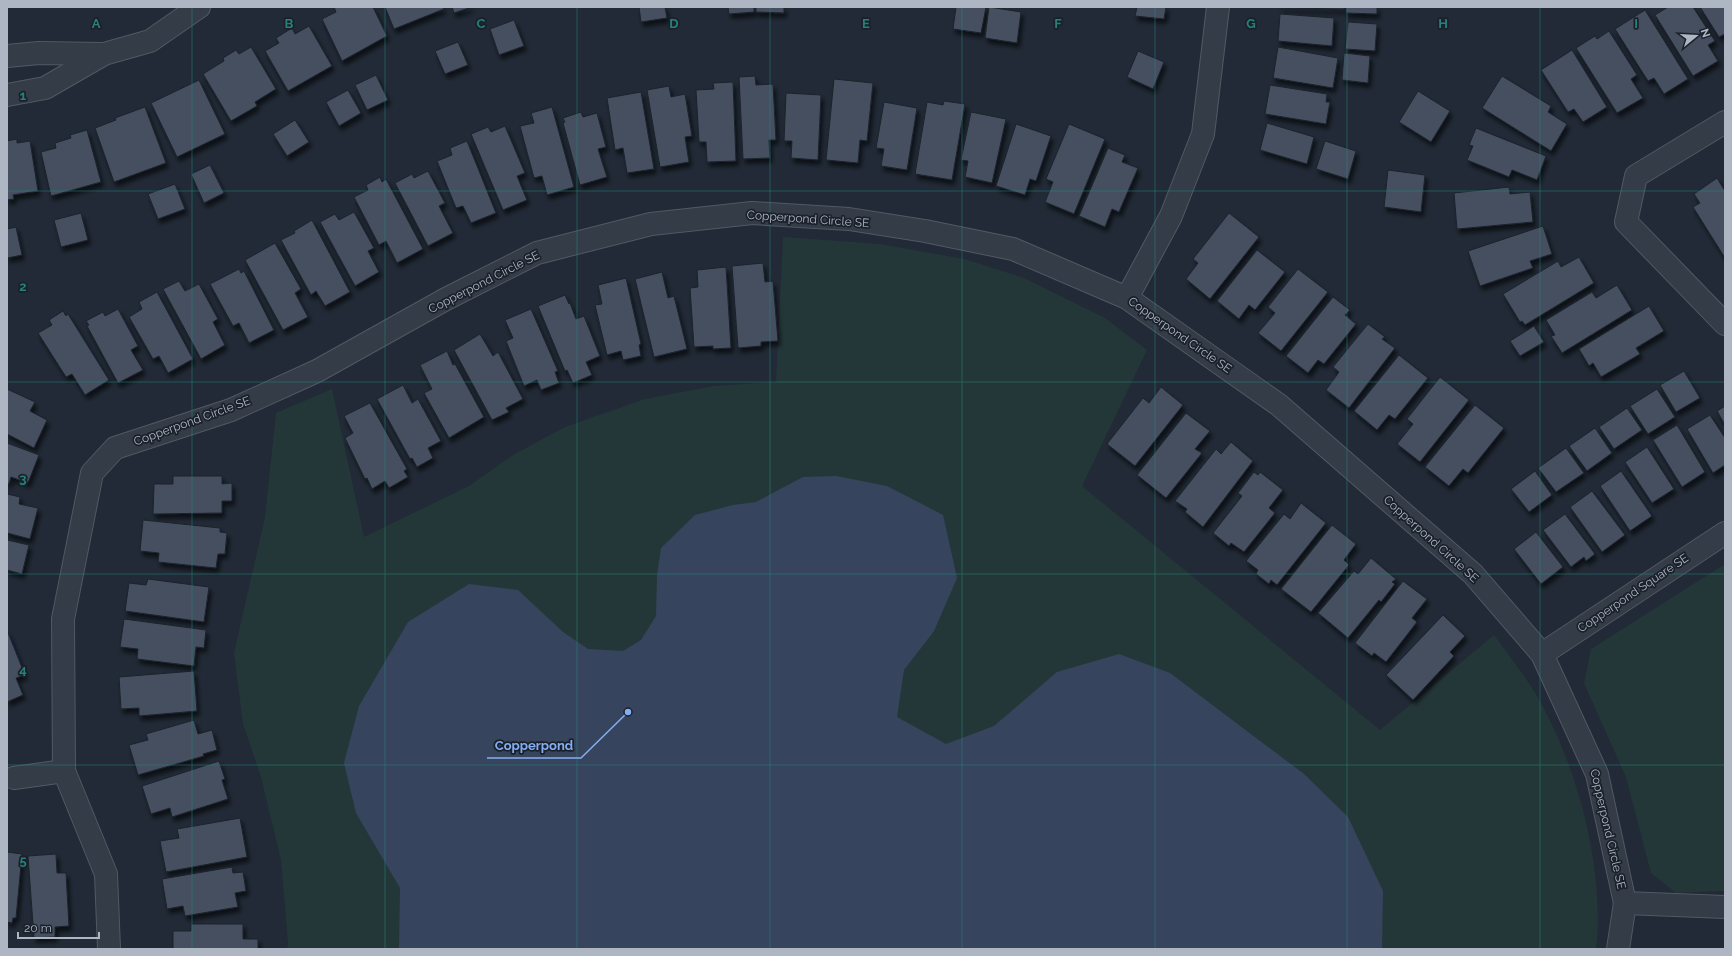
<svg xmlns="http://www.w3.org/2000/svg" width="1732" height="956" font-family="Raleway,sans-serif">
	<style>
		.green { fill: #243738 }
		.water { fill: #36455d }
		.building { fill: #444f5e; stroke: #1c232d; filter: url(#shadow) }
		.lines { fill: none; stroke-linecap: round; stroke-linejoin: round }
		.minor-casing { stroke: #525964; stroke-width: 24 }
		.minor { stroke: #343c47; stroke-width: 22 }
		.grid { fill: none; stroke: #27807b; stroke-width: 1; stroke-opacity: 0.55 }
		.labels { text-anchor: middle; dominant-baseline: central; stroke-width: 3.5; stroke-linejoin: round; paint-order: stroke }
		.street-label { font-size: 12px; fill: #afb6c3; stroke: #1a212b }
		.grid-label { font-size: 13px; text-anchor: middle; font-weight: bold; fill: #27807b; stroke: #1a212b; stroke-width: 3.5; stroke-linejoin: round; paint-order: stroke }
		.leader { fill: none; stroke: #85aef2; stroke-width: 1.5 }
		.callout-dot { fill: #85aef2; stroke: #1a212b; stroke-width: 1.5 }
		.callout-label { font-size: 13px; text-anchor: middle; font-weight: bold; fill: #85aef2; stroke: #1a212b; stroke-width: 3.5; stroke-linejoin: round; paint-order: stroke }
	</style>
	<defs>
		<filter id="shadow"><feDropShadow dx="2.5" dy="4.5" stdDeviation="2" flood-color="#0009"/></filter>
	</defs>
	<rect width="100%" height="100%" fill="#212a36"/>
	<path class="green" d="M783,237L880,244L964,259L1024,278L1105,318L1147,350L1082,486L1380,730L1494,635C1511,658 1529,681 1542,705C1579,773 1605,872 1596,949H287L288,943L281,860L261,777L243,724L234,653L265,517L276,413L332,389L364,537L469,486L513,455L565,427L645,399L714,386L776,382Z
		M1725,564V891L1676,893L1651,873L1626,777L1584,683L1591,649Z"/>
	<path class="water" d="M836,476L887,486L943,515L957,578L934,631L904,670L897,717L946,744L994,726L1057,672L1119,654L1170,673L1304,774L1348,817L1383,891L1382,949H399L400,888L356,813L344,763L359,706L408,622L469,584L518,590L563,632L588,649L623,651L641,640L656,616L657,576L661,548L695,515L733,505L756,502L803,477Z"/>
	<path class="building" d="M334,7H373L387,36L342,61L322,19L336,12Z
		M385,7H443L444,9L394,29Z
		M452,7H472L454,13Z
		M639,7H665L667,18L641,22Z
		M728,7H754V12L729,14Z
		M756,7H784V13L756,12Z
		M956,7H986L981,33L953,29Z
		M989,7L1021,12L1017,43L985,38Z
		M1137,7H1166L1164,19L1135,16Z
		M1280,7H1344V9L1280,8Z
		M1346,7H1377V14L1346,13Z
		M1668,7H1693L1715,41L1708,45L1718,61L1693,76L1655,15Z
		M1700,7H1725V34L1719,37Z
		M1645,10L1688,79L1664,94L1654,78L1648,81L1615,29Z
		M1280,14L1334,18L1332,46L1278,41Z
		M514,20L524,46L499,55L490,29Z
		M1348,22L1377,24L1375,51L1345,49Z
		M309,26L332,66L288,91L265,51L279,43L276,38L292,28L295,34Z
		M1609,31L1637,75L1631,79L1643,98L1617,113L1576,48L1595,36L1597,39Z
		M458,42L468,65L445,74L435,51Z
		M251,47L276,89L255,102L257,106L231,121L203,74L224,61L223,58L236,50L239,54Z
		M1278,47L1338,58L1333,88L1273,78Z
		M1572,50L1607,107L1583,122L1574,109L1568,112L1541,70Z
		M1138,51L1164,62L1153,89L1127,77Z
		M1344,53L1370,56L1368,83L1342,80Z
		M376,75L388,100L367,110L355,85Z
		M755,76L756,85L773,84L776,140H769L770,158L743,159L739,77Z
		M1502,76L1551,106L1548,112L1567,124L1551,151L1482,108Z
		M834,79L873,83L867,141L860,140L858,163L826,160Z
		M199,80L225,134L177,157L151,103Z
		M733,82L736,161L707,162L706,142H699L696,90L714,89L713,83Z
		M1270,85L1327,94L1326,102H1330L1326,124L1265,114Z
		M669,86L671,97L685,94L692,136L685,137L689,162L660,167L647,90Z
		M348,90L361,113L339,126L326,102Z
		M1418,91L1450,111L1431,142L1399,122Z
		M641,92L654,169L627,173L623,148L615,150L607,98Z
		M786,93L821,95L818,160L791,158L792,141H784Z
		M944,101L965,104L952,180L915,174L927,102L943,105Z
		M884,102L917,108L907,170L881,166L884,149L876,148Z
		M145,107L166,163L114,182L95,128L116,120L115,118Z
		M552,107L574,187L547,195L542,176L534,178L520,126L534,123L531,113Z
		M581,112L583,117L597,113L606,147L598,149L607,177L580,185L563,123L565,122L563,118Z
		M971,112L1006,119L992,183L965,177L968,161L961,160Z
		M295,120L309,142L287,156L273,134Z
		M1267,123L1314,137L1307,164L1260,150Z
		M1016,124L1051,136L1036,181L1030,179L1025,195L996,186Z
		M1069,124L1105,139L1074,214L1045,202L1053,182L1046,179Z
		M505,126L525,173L517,176L527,200L503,210L471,134L488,127L491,132Z
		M1476,128L1546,156L1537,180L1512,170L1509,177L1467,160L1473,146L1469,145Z
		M87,130L101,182L51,196L41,152L56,148L55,143L71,138L70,135Z
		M17,139V143L30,141L38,191L13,195L14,199L7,200V141Z
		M467,141L496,213L471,223L463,206L456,208L437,161L452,155L450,148Z
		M1325,141L1356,151L1348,179L1316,169Z
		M1108,148L1125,155L1122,162L1138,168L1119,212L1112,209L1105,227L1079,216Z
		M210,165L224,193L204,203L191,174Z
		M1388,170L1425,175L1421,212L1384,207Z
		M428,171L445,203L439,206L453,233L428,246L395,183L412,174L414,178Z
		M380,177L382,182L386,179L423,249L397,263L386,241L379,245L354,197L368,190L366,185Z
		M1717,178L1725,191V258L1693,207L1700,203L1694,194Z
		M175,184L185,209L158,219L148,194Z
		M1509,187L1510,194L1530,192L1533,222L1457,229L1454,193Z
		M354,212L374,248L368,251L379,272L355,286L320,222L335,214L339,220Z
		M81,213L88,240L61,247L54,220Z
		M1229,213L1259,237L1210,299L1186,279L1198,263L1193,259Z
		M312,220L350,292L325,306L316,291L311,295L281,240L295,233L294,231Z
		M1543,226L1552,254L1530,261L1533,268L1480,286L1468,251Z
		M16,227L22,255L7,258V229Z
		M275,243L301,289L295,293L308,317L283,330L245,260Z
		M1257,250L1285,272L1255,310L1249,305L1239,319L1217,301Z
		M1579,257L1594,283L1525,325L1522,321L1520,322L1503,294L1558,261L1561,267Z
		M763,263L765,282L773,281L778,341L761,342V346L738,348L732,266Z
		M726,267L731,348L713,349V346L694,347L690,288L698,287L697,270Z
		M239,269L241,273L244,271L274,330L249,343L239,323L233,326L210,284Z
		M1298,269L1328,292L1281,351L1258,333L1275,313L1268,307Z
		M662,272L668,298L674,296L687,349L654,357L635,279Z
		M626,278L641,344L639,345L641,356L623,360L621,351L607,355L595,305L602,304L598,285Z
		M179,281L185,291L199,284L218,319L213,322L225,345L201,359L163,289Z
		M1617,285L1632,310L1562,353L1551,336L1555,335L1546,320L1592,292L1596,298Z
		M157,292L193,359L168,373L159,356L153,359L129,317L142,309L139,302Z
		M565,295L569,304L570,303L576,319L584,316L600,356L586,362L592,375L573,383L567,370L565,371L538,306Z
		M1333,297L1350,310L1345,315L1356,324L1324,364L1318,360L1308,373L1286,356Z
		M1649,306L1664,331L1636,348L1640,354L1601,377L1593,363L1589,366L1579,349Z
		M118,309L138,346L131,350L143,370L118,383L87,326L89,325L86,321L103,312L105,316Z
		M531,309L558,371L555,372L559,383L541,390L537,380L524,386L506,341L513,338L505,320Z
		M63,311L66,316L68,314L109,380L85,395L72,374L66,377L38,333L52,325L49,320Z
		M1368,324L1385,337L1382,339L1395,348L1349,408L1326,390L1339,372L1333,367Z
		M1534,326L1544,342L1520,356L1510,341Z
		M480,334L493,356L498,352L523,399L506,408L509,412L492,420L454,350Z
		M447,351L453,365L455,364L484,417L449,438L424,393L432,389L420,365Z
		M1399,355L1428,378L1395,419L1389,415L1377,430L1354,411Z
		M1684,371L1700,398L1676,412L1660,385Z
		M1440,377L1469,400L1420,462L1397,444L1413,424L1407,419Z
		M403,385L412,403L418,399L441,441L428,448L433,458L417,467L412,458L410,459L377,399Z
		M1161,387L1183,405L1135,466L1107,444L1143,398L1149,403Z
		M7,389L35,402L30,411L47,420L34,448L7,434Z
		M1657,389L1675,417L1648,434L1630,406Z
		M370,403L407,469L404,471L408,477L389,488L385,481L372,489L367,478L365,479L345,438L353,433L344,416Z
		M1475,405L1504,428L1468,473L1463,469L1449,486L1425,467Z
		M1725,406V425L1717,411Z
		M1627,408L1642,430L1614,449L1599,427Z
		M1186,413L1210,431L1195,449L1202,453L1166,498L1137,475Z
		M1710,415L1725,438V465L1713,473L1687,429Z
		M1677,425L1705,472L1682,487L1653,440Z
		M1595,428L1612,453L1587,471L1569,446Z
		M1231,442L1253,461L1203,527L1185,512L1187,509L1175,501L1216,449L1221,454Z
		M7,443L39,455L28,483L11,477L9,484L7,483Z
		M1647,447L1674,489L1652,503L1625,462Z
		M1566,448L1584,473L1556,492L1538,468Z
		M1535,471L1552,495L1529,512L1511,489Z
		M1621,471L1652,516L1630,531L1600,486Z
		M1254,472L1258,475L1260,472L1283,490L1269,508L1275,513L1244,552L1231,543L1229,546L1213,533L1242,496L1238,493Z
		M173,476H222V484L232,483V501H222V513L153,514L154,484H173Z
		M1592,491L1625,535L1602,552L1570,507Z
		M7,494L20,497L19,504L38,508L30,539L7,533Z
		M1301,503L1326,523L1277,585L1271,580L1269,584L1256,574L1258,570L1246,561L1284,514L1290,519Z
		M1565,514L1595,554L1586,561L1584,557L1571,567L1543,530Z
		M143,520L220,528V532L227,533L225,554H218L216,568L158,562L159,553L140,551Z
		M1332,525L1356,544L1344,560L1349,565L1311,612L1281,589Z
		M1536,532L1563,567L1541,584L1514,549Z
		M7,540L29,545L22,574L7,570Z
		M1371,558L1396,579L1392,582L1395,584L1381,602L1379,600L1348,638L1318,613L1354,571L1358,574Z
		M148,579L209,587L204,622L125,611L129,583L146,585Z
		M1403,581L1427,599L1412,618L1417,622L1386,662L1374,653L1372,656L1355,643Z
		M1443,615L1465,636L1450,652L1454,656L1413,700L1386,675Z
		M124,619L206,630L204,648L196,647L194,666L137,659L138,649L120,647Z
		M7,630L25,675L16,678L23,695L7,702Z
		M194,671L197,711L139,716V708L121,709L119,677Z
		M194,720L198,734L212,730L217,750L203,754L204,756L138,775L129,745L148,740L146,734Z
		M219,761L225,779L222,780L228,799L172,817L170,808L151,814L142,786Z
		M240,818L247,857L166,872L160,841L179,838L177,829Z
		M7,852L22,854L16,918H13L12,923L7,922Z
		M56,854L57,873H66L69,926L55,927V937L34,938L28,856Z
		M232,867L233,873L243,872L246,891L235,893L238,907L185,916L183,906L167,909L162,879Z
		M191,924H243V939H258V949H173V931H191Z"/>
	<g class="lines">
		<g class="minor-casing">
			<path id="minor" d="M7,56L39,53L104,54
				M7,95L45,88L104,54L150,41L199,7
				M1725,122L1636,176L1626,222L1725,324
				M1127,298L1171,216L1203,134L1218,7
				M1542,654L1725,533
				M14,778L64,771
				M1625,903L1725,907
				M109,949L106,874L64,771L63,619L92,473L115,448L231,410L317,371L446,299L537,253L651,224L752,213L849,219L925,231L1013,249L1127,298L1279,405L1473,574L1542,654L1597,774L1625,903L1618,949"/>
		</g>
		<use href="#minor" class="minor"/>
	</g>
	<path class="grid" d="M192,7V949M385,7V949M577,7V949M770,7V949M962,7V949M1155,7V949M1347,7V949M1540,7V949M7,191H1725M7,382H1725M7,574H1725M7,765H1725"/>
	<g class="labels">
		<g class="street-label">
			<text transform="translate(808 219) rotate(4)">Copperpond Circle SE</text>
			<text transform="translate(484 282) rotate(-27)">Copperpond Circle SE</text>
			<text transform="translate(1180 335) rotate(35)">Copperpond Circle SE</text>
			<text transform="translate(192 421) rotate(-20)">Copperpond Circle SE</text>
			<text transform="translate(1431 539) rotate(42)">Copperpond Circle SE</text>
			<text transform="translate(1633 593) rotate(-34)">Copperpond Square SE</text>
			<text transform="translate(1608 829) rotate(77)">Copperpond Circle SE</text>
		</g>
	</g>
	<g class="grid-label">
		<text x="96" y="28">A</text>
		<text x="289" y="28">B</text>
		<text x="481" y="28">C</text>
		<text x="674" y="28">D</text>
		<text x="866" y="28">E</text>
		<text x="1058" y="28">F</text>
		<text x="1251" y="28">G</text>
		<text x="1443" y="28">H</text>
		<text x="1636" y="28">I</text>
		<text x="23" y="100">1</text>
		<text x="23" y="291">2</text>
		<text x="23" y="483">3</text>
		<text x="23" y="674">4</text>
		<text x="23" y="865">5</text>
	</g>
	<path class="leader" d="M628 712L581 758H487"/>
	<circle class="callout-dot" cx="628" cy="712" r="4"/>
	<g class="callout-label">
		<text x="534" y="750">Copperpond</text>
	</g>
	<rect width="1732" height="956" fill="none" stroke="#afb6c3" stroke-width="16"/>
	<g transform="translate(1696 36) rotate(72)" stroke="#1a212b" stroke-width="3" paint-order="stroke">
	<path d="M0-3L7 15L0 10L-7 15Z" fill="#afb6c3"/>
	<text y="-6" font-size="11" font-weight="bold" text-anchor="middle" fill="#afb6c3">N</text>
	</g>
	<path d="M18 932v6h81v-6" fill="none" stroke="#afb6c3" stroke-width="2"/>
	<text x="24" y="932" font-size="12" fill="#afb6c3" stroke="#1a212b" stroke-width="3" paint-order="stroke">20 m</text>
</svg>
